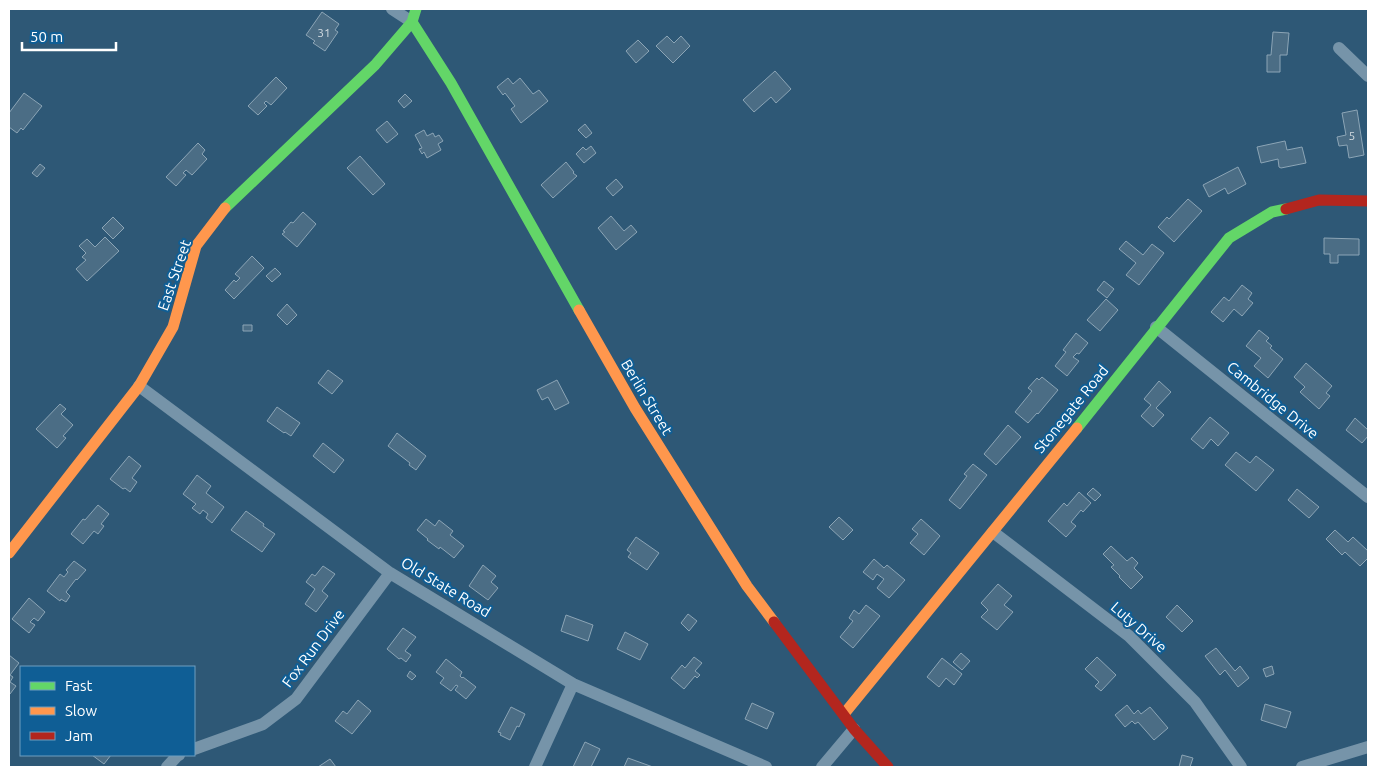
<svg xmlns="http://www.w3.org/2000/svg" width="1377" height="776" font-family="Ubuntu,sans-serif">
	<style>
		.building { fill: #4b6d85; stroke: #8ca5b6 }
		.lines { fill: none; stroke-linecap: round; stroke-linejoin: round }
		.street { stroke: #7694a9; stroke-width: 12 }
		.fast { stroke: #63d668; stroke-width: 11 }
		.slow { stroke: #ff974d; stroke-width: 11 }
		.jam { stroke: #b3261e; stroke-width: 11 }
		.labels { text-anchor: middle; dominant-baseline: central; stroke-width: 4; stroke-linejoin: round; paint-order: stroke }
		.number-label { font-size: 12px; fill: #d2dae0 }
		.street-label { font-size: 15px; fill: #fff; stroke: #0f5e95 }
	</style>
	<rect width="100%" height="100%" fill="#2e5876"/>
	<path class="building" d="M322,12L339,24L335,30L338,32L325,51L313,43L315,41L306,35Z
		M1273,32L1289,33L1287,55H1280V72H1267V55H1271Z
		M667,36L674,43L681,36L690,46L673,63L656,46Z
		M638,40L649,51L636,63L626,51Z
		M775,71L791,89L776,103L771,97L754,112L743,100Z
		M276,77L287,88L271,105L266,101L264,103L267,106L258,115L248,106Z
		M508,78L513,84L520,78L533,94L539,90L548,101L521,123L511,109L515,106L505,93L503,95L497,87Z
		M24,93L42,106L23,130L21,128L17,133L9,127V113Z
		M405,94L412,101L404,108L398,101Z
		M1357,110L1364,155L1349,158L1347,145L1339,146L1337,137L1346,135L1342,113Z
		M387,121L398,134L387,143L376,130Z
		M585,124L592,133L586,138L578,130Z
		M424,130L427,136L433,133L435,137L439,135L443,141L438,144L441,150L427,158L424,152L422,154L419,149L422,148L415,135Z
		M1285,141L1287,150L1302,147L1306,163L1281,168L1279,167L1278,159L1261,163L1257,147Z
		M198,143L205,150L202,154L207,159L192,175L186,170L183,173L186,175L176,186L166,177Z
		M591,146L596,153L584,163L576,154L583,147L586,150Z
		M360,156L385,184L373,195L347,168Z
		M566,162L574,172L573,173L577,176L553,198L541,185Z
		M40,164L45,168L37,177L32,173Z
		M1238,167L1246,184L1228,194L1225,188L1209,197L1203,185Z
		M616,179L623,187L613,196L606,188Z
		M1188,199L1202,211L1174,242L1158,227L1167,217L1169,219Z
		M303,212L316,224L297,247L282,234L285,232L283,231L291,222L293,223Z
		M611,216L624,231L631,225L637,232L616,250L598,228Z
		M113,217L124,228L113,239L102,228Z
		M105,237L119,251L87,281L76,269L86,260L82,257L86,253L79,246L87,239L95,247Z
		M1324,238L1359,239V255H1338V263H1330V254H1324Z
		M1126,241L1143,255L1152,244L1164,253L1139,285L1126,275L1136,263L1119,249Z
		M252,256L264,268L234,299L225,290L234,280L236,282L240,278L235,274Z
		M275,268L281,274L272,282L266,276Z
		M1104,281L1114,289L1107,298L1097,290Z
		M1242,285L1252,293L1248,299L1253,303L1242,316L1234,309L1223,322L1211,312L1224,297L1229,301Z
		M1106,299L1118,310L1100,331L1087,320Z
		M287,304L297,315L287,325L277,315Z
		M243,325H252V331H243Z
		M1259,330L1269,338L1266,341L1272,346L1270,348L1283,359L1268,378L1254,366L1261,358L1246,346Z
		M1076,333L1088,343L1079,354L1077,353L1073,357L1079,361L1067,376L1055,366L1066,352L1063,350Z
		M1306,363L1332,386L1326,393L1330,396L1319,409L1300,392L1305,387L1294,377Z
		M328,370L343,381L332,394L318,383Z
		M1042,377L1058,390L1038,414L1037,413L1028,423L1015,412L1032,391L1028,388L1037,378L1039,380Z
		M557,380L569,403L555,410L548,397L542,400L537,390Z
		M1159,381L1171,392L1156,408L1164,415L1153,427L1141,416L1151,405L1144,399Z
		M60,404L66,409L61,414L73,425L63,436L66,438L57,448L36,429Z
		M277,407L300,423L291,436L285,432L284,433L267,421Z
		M1210,417L1229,433L1218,446L1211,439L1203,449L1191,439Z
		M1355,418L1368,430V436L1362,443L1346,430Z
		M1008,425L1021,437L996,465L984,454Z
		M397,433L426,456L416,470L409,465L410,463L388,446Z
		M323,443L344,460L334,473L313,456Z
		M1236,452L1250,463L1256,456L1274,470L1256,491L1225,465Z
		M129,456L141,466L132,478L137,482L130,492L125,488L123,489L110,479Z
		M973,464L987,475L960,509L949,500L967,476L964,474Z
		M197,475L211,486L206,493L224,507L212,523L206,518L208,514L203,510L200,514L192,508L196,504L183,494Z
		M1093,488L1101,495L1095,501L1087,494Z
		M1297,489L1319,507L1309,518L1288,500Z
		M1079,492L1091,503L1083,512L1081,510L1071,522L1076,526L1066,537L1048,521L1064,503L1067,506Z
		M98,505L109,514L101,524L104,526L98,534L94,531L83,544L71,534L83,519L85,520Z
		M246,511L264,524L263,526L275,534L262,552L231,530Z
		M839,517L853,530L843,540L829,527Z
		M426,519L435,526L439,520L453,531L450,535L464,546L454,558L440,547L439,549L427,540L428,539L417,530Z
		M921,519L940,536L924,555L910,543L918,534L912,529Z
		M1335,530L1348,542L1353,537L1368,551V558L1360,566L1345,552L1342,555L1326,539Z
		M636,537L659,553L647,570L628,557L631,553L627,550Z
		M1111,546L1127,561L1132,557L1138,563L1134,568L1143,577L1131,589L1119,577L1120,576L1111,567L1114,565L1103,554Z
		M874,559L884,568L887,565L905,580L889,598L877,588L884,579L877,574L873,580L863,572Z
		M74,561L86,570L77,580L76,579L66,592L70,596L66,602L61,599L60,601L47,591L60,574L64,577L68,572L66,570Z
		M483,565L496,576L491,582L498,588L488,600L469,586Z
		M323,566L335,574L322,591L328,596L316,612L305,604L315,589L306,582L312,574L315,576Z
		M998,584L1012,596L1004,605L1013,612L997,630L981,617L988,610L981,603Z
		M29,598L45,612L38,621L34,618L30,622L35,625L29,633L12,619Z
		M866,605L880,616L853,648L840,637L853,621L849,618L854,610L859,614Z
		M1177,605L1193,621L1182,632L1166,617Z
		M688,614L697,621L689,631L681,623Z
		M566,615L593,625L588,641L561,631Z
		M403,628L416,637L405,651L411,655L406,662L401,658L399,659L387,649Z
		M625,632L648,644L640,660L617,649Z
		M1216,648L1235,671L1240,666L1249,678L1238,687L1225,670L1220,675L1205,656Z
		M961,653L970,661L962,670L953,662Z
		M9,655L19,663L10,675L13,677L10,682L16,686L10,694L9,693Z
		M694,657L702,663L695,671L700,675L697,678L695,676L684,689L671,678L682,665L685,668Z
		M1097,657L1116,675L1101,691L1095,686L1099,682L1085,669Z
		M942,658L962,674L954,685L946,678L939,687L927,677Z
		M446,659L462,672L460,676L462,678L463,677L476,687L466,699L455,690L458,686L456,685L451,691L440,683L444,678L436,672Z
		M1272,666L1274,674L1266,677L1263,669Z
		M410,671L416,676L412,680L407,676Z
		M358,700L371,711L352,734L335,721L343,711L347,714Z
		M752,703L774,713L767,729L745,719Z
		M1265,704L1291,712L1286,728L1261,720Z
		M1127,705L1134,714L1138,710L1141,714L1150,707L1168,728L1154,740L1138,722L1135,724L1132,721L1125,727L1115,715Z
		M511,707L525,714L519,727L517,726L510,740L500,735L501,733L498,732Z
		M585,742L600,749L591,767H573Z
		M92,755H111L104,764Z
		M1182,755L1193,758L1190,767H1179Z
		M628,758L653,767H624Z
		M330,759L336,767H318Z"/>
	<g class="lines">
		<path class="street" d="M392,9L412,22
			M1339,48L1368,76
			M1156,327L1368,497
			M139,386L390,573L573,684L766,767
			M993,532L1129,636L1195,702L1241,767
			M194,749L263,724L296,699L390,573
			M167,767L177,756L179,755
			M535,767L573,684
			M822,767L854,729
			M1302,767L1368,747"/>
		<path class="fast" d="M412,22L451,83L579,310
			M225,208L375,65L412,22L416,9
			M1077,428L1229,238L1272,212L1286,209"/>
		<path class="slow" d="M579,310L635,408L747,586L774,622
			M9,553L139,386L173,327L196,246L225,208
			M844,714L1077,428"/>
		<path class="jam" d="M1286,209L1319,200L1368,201
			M774,622L854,729L888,767"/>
	</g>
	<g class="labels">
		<g class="number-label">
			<text x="324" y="32">31</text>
			<text x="1352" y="135">5</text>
		</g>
		<g class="street-label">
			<text transform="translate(174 275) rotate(-71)">East Street</text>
			<text transform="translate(647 397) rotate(59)">Berlin Street</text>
			<text transform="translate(1273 400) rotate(39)">Cambridge Drive</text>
			<text transform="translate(1071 409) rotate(-51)">Stonegate Road</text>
			<text transform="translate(446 587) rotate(31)">Old State Road</text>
			<text transform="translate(1139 627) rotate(41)">Luty Drive</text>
			<text transform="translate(313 648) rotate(-53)">Fox Run Drive</text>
		</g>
	</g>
	<rect width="1377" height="776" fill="none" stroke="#ffffff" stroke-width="20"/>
	<rect x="20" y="666" width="175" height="90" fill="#0f5e95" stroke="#6f9ebf"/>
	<rect x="30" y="682" width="25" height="8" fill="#63d668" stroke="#6f9ebf"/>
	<text x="65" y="691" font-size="15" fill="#ffffff">Fast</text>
	<rect x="30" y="707" width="25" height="8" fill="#ff974d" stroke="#6f9ebf"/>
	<text x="65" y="716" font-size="15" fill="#ffffff">Slow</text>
	<rect x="30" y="732" width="25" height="8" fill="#b3261e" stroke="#6f9ebf"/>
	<text x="65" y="741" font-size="15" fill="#ffffff">Jam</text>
	<path d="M22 42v8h94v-8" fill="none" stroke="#ffffff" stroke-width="2.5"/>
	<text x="30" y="42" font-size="15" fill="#ffffff" stroke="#0f5e95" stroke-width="4" paint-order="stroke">50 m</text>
</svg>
